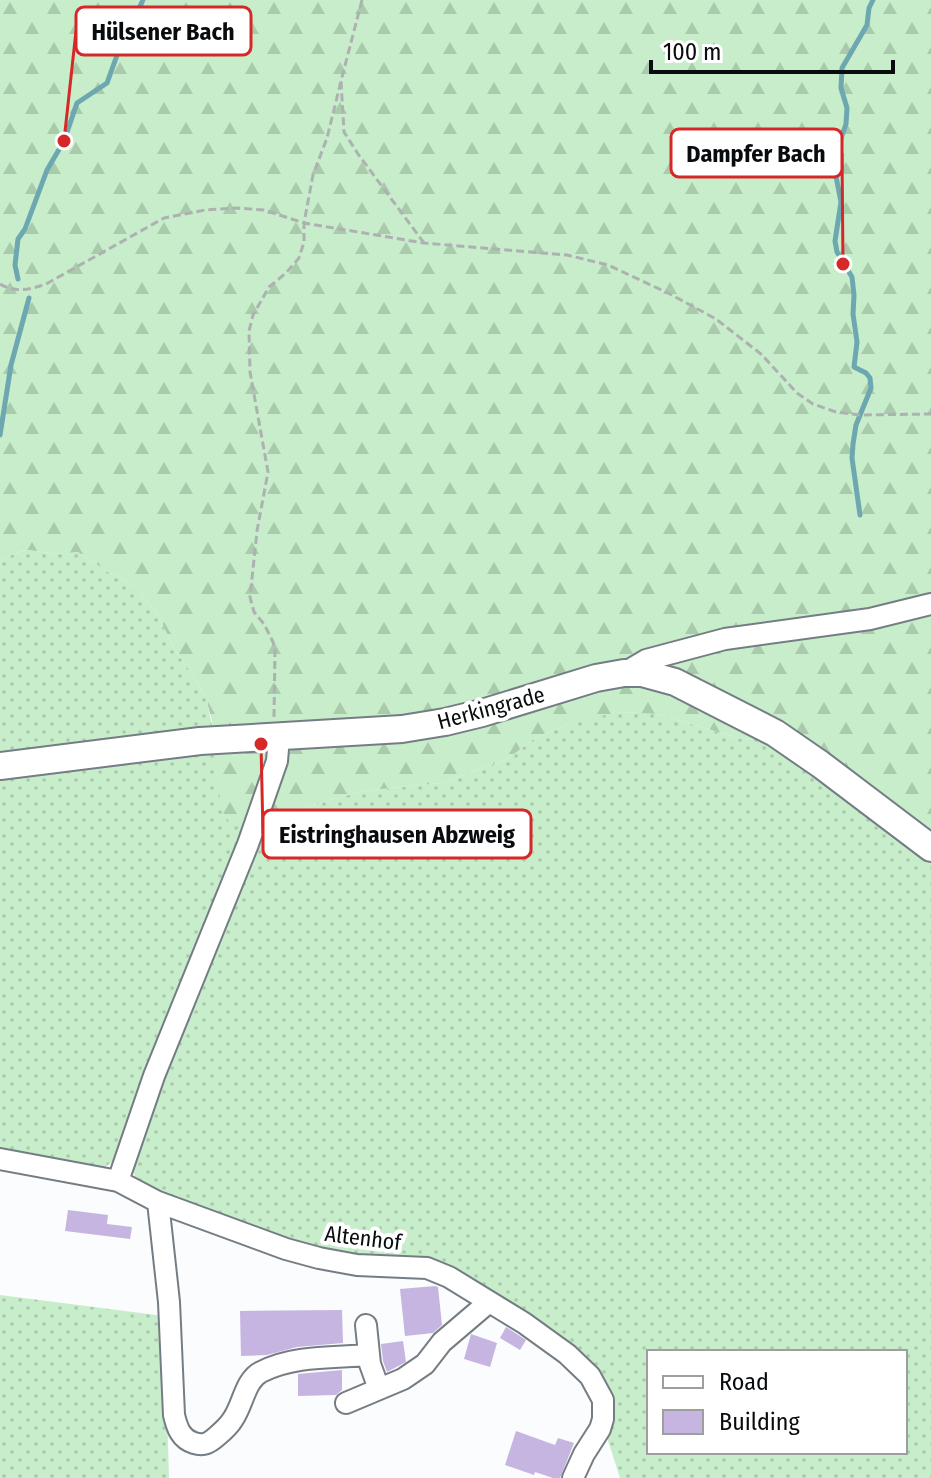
<svg xmlns="http://www.w3.org/2000/svg" width="931" height="1478" font-family="'Fira Sans Condensed',sans-serif">
	<style>
		.grass { fill: url(#grass-dots); fill-rule: evenodd }
		.forest { fill: url(#forest-firs) }
		.lines { fill: none; stroke-linecap: round; stroke-linejoin: round }
		.stream { stroke: #6da8b1; stroke-width: 5 }
		.building { fill: #c5b5e0 }
		.minor-casing { stroke: #757d84; stroke-width: 24 }
		.major-casing { stroke: #757d84; stroke-width: 30 }
		.path { stroke: #aeb1b2; stroke-width: 3; stroke-dasharray: 8 4; stroke-linecap: butt }
		.minor { stroke: #fff; stroke-width: 20 }
		.major { stroke: #fff; stroke-width: 26 }
		.labels { text-anchor: middle; dominant-baseline: central; stroke-width: 8; stroke-linejoin: round; paint-order: stroke }
		.street-label { font-size: 22px; fill: #090c0f; stroke: #fff }
		.leader { fill: none; stroke: #d62828; stroke-width: 3 }
		.callout-dot { fill: #d62828; stroke: #fff; stroke-width: 3 }
		.callout { fill: #fff; stroke: #d62828; stroke-width: 3 }
		.callout-label { font-size: 24px; text-anchor: middle; font-weight: bold; fill: #090c0f }
	</style>
	<defs>
		<pattern id="grass-dots" width="8" height="8" patternUnits="userSpaceOnUse" patternTransform="scale(2)"><rect width="8" height="8" fill="#c7edca"/><path d="M2 2h.1M6 6h.1" fill="none" stroke="#aacaac" stroke-width="1.8" stroke-linecap="round"/></pattern>
		<pattern id="forest-firs" width="22" height="20" patternUnits="userSpaceOnUse" patternTransform="scale(2)"><rect width="22" height="20" fill="#c7edca"/><path d="M5 1l3.5 6h-7zM16 11l3.5 6h-7z" fill="#aacaac"/></pattern>
	</defs>
	<rect width="100%" height="100%" fill="#fafcfd"/>
	<path class="grass" d="M29,550L57,554L78,552L108,572L126,580L136,588L157,613L175,650L195,678L206,698L213,730L0,756V562L15,553Z
		M622,712L657,714L745,740L770,734L931,852V1478H620L604,1428L611,1402L464,1277L334,1255L160,1194L136,1180L131,1162L261,823L284,813L363,791L441,783L506,760L535,738L566,725L600,715ZM649,1352H905V1452H649Z
		M215,747L249,824L118,1157L103,1169L0,1153V773Z
		M0,1295L164,1316L169,1478H0Z"/>
	<path class="forest" d="M0,0H931V843L778,731L745,740L657,714L622,712L600,716L566,725L535,738L506,760L441,783L363,791L284,813L261,823H230L221,810L212,721L206,698L195,678L175,650L157,613L136,588L126,580L108,572L78,552L57,554L29,550L15,553L0,562Z"/>
	<g class="lines">
		<path class="stream" d="M18,279L15,265L18,239L25,229L47,170L64,141L77,103L107,83L120,47L143,0
			M0,435L11,365L29,298
			M860,515L852,458L853,444L856,425L871,388L870,378L866,373L854,367L857,342L853,314L854,295L852,277L837,252L835,241L841,202L833,161L846,124L847,108L841,88L842,68L867,25L869,8L873,0"/>
	</g>
	<path class="building" d="M68,1210L108,1215L107,1224L132,1227L130,1239L65,1231Z
		M435,1286L438,1287L442,1325L433,1333L405,1336L400,1289Z
		M342,1310L343,1343L297,1347L267,1355L241,1356L240,1311Z
		M506,1327L526,1340L520,1350L500,1338Z
		M471,1334L497,1343L490,1367L464,1359Z
		M403,1341L406,1362L387,1372L383,1361L381,1344Z
		M342,1370V1390L336,1395L298,1396V1374Z
		M516,1431L555,1445L558,1438L574,1443L560,1478H553L535,1472L534,1475L505,1465Z"/>
	<g class="lines">
		<g class="minor-casing">
			<path id="minor" d="M624,673L646,660L725,639L870,619L931,604
				M0,1159L118,1181L158,1202L286,1249L319,1258L357,1265L427,1268L449,1277L524,1323L567,1354L590,1376L603,1400V1419L600,1429L584,1454L573,1478
				M118,1181L154,1076L248,844L277,761L278,749L274,736
				M158,1202L169,1302L174,1415C177,1428 181,1439 194,1443C204,1446 209,1443 216,1437C222,1432 229,1426 233,1419C243,1405 245,1380 261,1372C293,1355 333,1358 369,1355
				M366,1325L370,1364L379,1389
				M346,1403L403,1379L425,1364L442,1342L489,1302"/>
		</g>
		<g class="major-casing">
			<path id="major" d="M0,766L200,741L402,729L445,722L482,713L596,678L624,673H642L675,682L775,733L820,764L931,848"/>
		</g>
		<path class="path" d="M362,0L341,81L344,132L358,154L424,243
			M0,284C16,293 29,290 46,284L164,218L205,210L237,208L264,210L304,223L424,243L567,255L608,265L670,294L716,319L761,354L797,393L813,404L836,412L860,415L931,414
			M274,717L275,650L273,642L264,624L254,612L250,597L257,531L268,472L250,372L249,331L253,315L269,287L286,273L299,258L304,242V223L313,175L327,138L341,81"/>
		<use href="#minor" class="minor"/>
		<use href="#major" class="major"/>
	</g>
	<g class="labels">
		<g class="street-label">
			<text transform="translate(491 708) rotate(-15)">Herkingrade</text>
			<text transform="translate(363 1238) rotate(7)">Altenhof</text>
		</g>
	</g>
	<path class="leader" d="M64 141L76 31M843 264L842 153M261 744L263 834"/>
	<g class="callout-dot">
		<circle cx="64" cy="141" r="8"/>
		<circle cx="843" cy="264" r="8"/>
		<circle cx="261" cy="744" r="8"/>
	</g>
	<g class="callout">
		<rect x="76" y="7" width="175" height="48" rx="8"/>
		<rect x="671" y="129" width="171" height="48" rx="8"/>
		<rect x="263" y="810" width="268" height="48" rx="8"/>
	</g>
	<g class="callout-label">
		<text x="163" y="40">Hülsener Bach</text>
		<text x="756" y="162">Dampfer Bach</text>
		<text x="397" y="843">Eistringhausen Abzweig</text>
	</g>
	<rect x="647" y="1350" width="260" height="104" fill="#ffffff" stroke="#9d9e9f" stroke-width="2"/>
	<rect x="663" y="1376" width="40" height="12" fill="#ffffff" stroke="#9d9e9f" stroke-width="2"/>
	<text x="719" y="1390" font-size="24" fill="#090c0f">Road</text>
	<rect x="663" y="1410" width="40" height="24" fill="#c5b5e0" stroke="#9d9e9f" stroke-width="2"/>
	<text x="719" y="1430" font-size="24" fill="#090c0f">Building</text>
	<path d="M651 60v12h242v-12" fill="none" stroke="#090c0f" stroke-width="4"/>
	<text x="663" y="60" font-size="24" fill="#090c0f" stroke="#ffffff" stroke-width="6" paint-order="stroke">100 m</text>
</svg>
